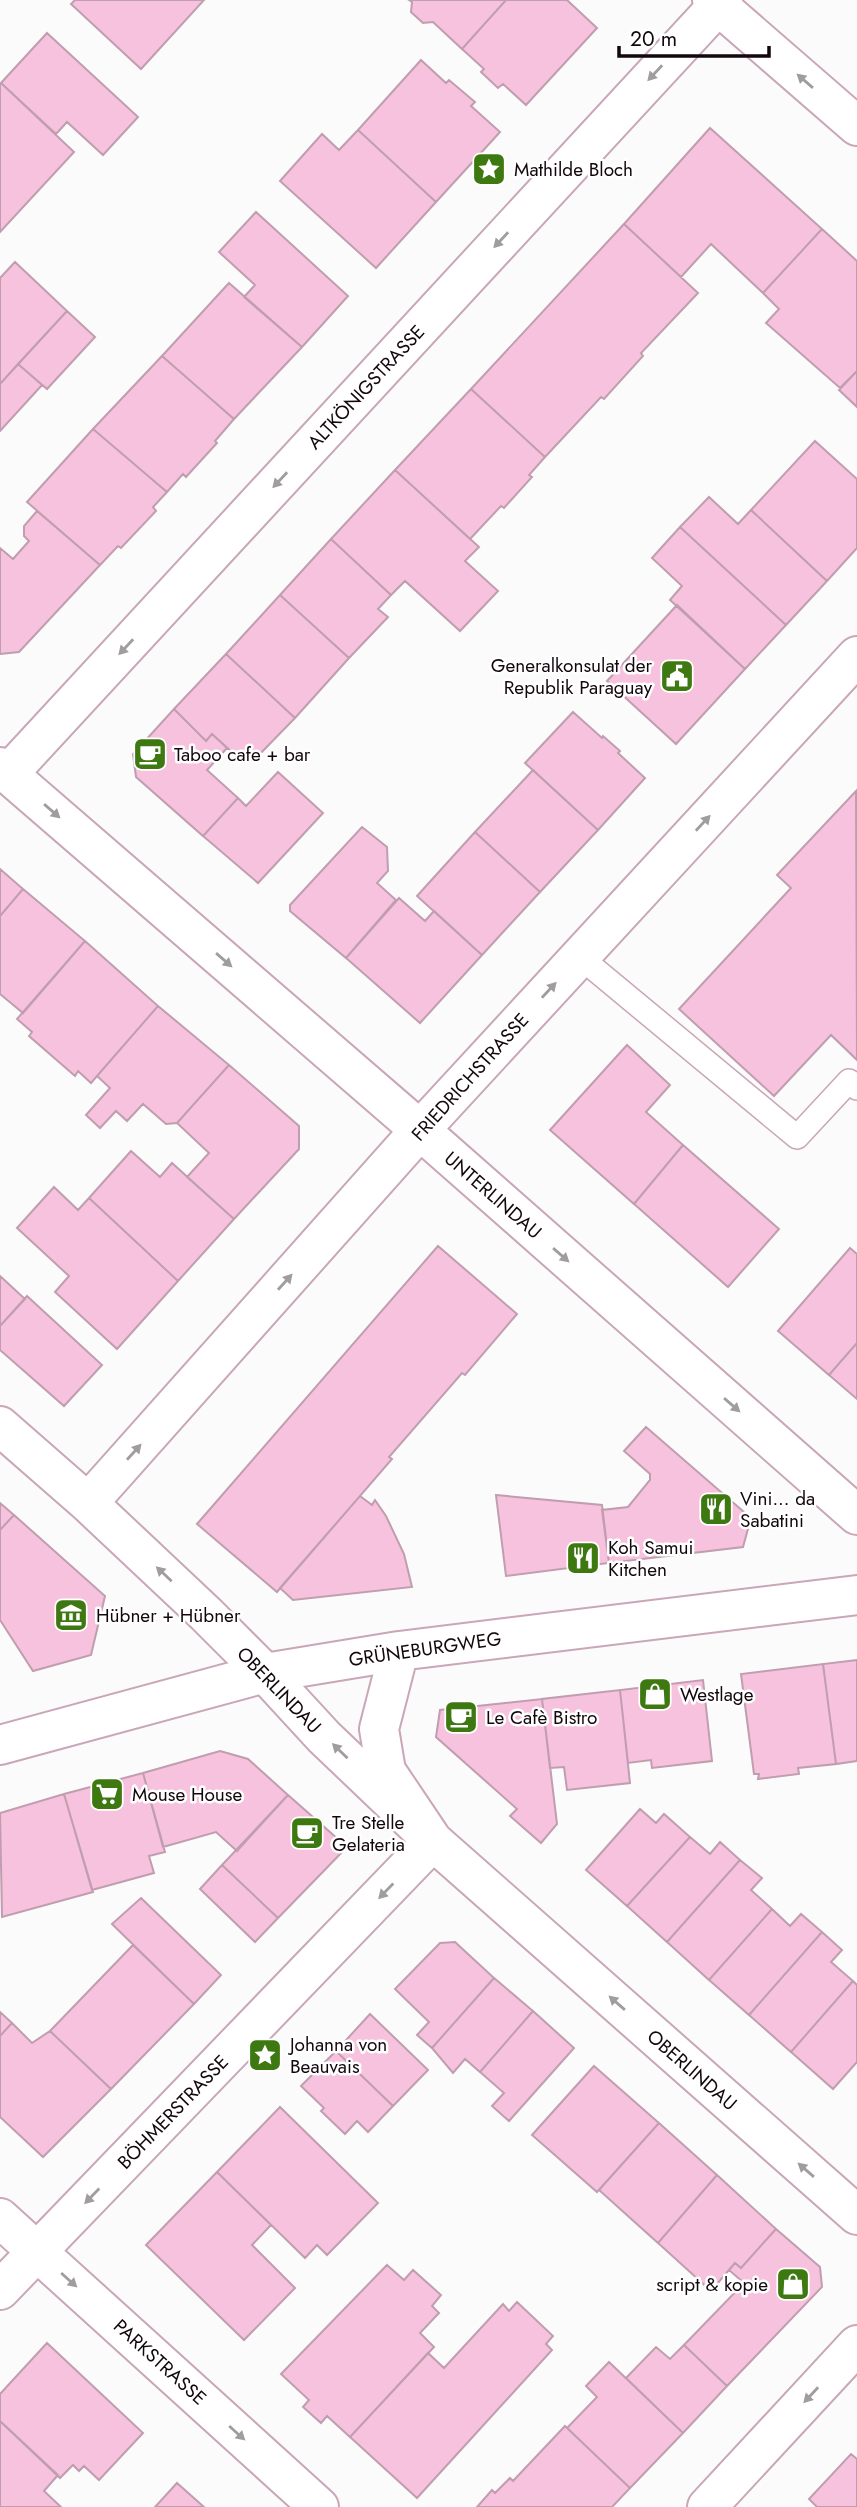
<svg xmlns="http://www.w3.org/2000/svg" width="857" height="2507" font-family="Jost,sans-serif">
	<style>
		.building { fill: #f7c2de; stroke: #c09daf; stroke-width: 2 }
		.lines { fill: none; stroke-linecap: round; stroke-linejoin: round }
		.lane-casing { stroke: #c9a6b8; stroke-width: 26 }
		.street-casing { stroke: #c9a6b8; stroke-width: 42 }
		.lane { stroke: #fff; stroke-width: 23 }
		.street { stroke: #fff; stroke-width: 38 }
		.oneway { fill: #a19c9f }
		.labels { text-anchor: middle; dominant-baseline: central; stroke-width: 5; stroke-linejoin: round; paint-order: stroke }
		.poi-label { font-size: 19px; fill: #13070e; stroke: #fff; text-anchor: start }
		.street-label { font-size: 19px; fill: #13070e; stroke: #fff }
	</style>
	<rect width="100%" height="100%" fill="#fbfbfb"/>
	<path class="building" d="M75,0H204L141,69L71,4Z
		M409,0H506L462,49L433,22L423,23L411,12L412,2Z
		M506,0H567L597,28L526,105L503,84L498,88L481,72L484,69L462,49Z
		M47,33L138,117L103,155L67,122L56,134L1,83Z
		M421,60L446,83L449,80L475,102L471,106L500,132L436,202L358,130Z
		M1,83L74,152L0,232V84Z
		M710,128L822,229L763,293L711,244L681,277L624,224Z
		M358,130L436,202L376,268L280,181L322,134L339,150Z
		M256,212L348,296L302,347L244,297L255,285L219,252Z
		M624,224L698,293L641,353L643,356L604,399L601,397L545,457L471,389Z
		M822,229L857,261V371L840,388L766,323L779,309L763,293Z
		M15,262L67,311L0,384V278Z
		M229,283L302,347L234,419L162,356Z
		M67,311L95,337L47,389L18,364Z
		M162,356L234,419L215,441L217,443L186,477L183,474L167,492L93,429Z
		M18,364L42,385L0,431V384Z
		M857,371V407L839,390Z
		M471,389L545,457L529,475L532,477L504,508L501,506L470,539L395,470Z
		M93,429L167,492L153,507L156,511L121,548L118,546L100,565L27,502Z
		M815,441L857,479V548L827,581L751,510Z
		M395,470L479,547L465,561L498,591L460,631L405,581L391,595L331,539Z
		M709,497L738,524L751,510L827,581L786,625L680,527Z
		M37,511L100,565L19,652L0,654V548L13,559L29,541L24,536V526Z
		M680,527L786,625L745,669L670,600L682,586L652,558Z
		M331,539L391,595L378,609L388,617L349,658L280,595Z
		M280,595L349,658L295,718L226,654Z
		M677,605L745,669L676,744L607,681Z
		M226,654L295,718L254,760L243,762L212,734L206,741L174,709Z
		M174,709L206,741L212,734L227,748L207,770L238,798L203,836L136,777L133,754Z
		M573,712L602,738L603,736L620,751L618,753L645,778L598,830L525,763Z
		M533,770L598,830L540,892L475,832Z
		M278,772L323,813L258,883L203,836L238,798L246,806Z
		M856,791L857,1060L831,1035L774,1096L679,1009L791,888L777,875Z
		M362,827L387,847L388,871L377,883L396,900L346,958L290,911V905Z
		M475,832L540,892L482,955L417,896Z
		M0,869L23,889L0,916Z
		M23,889L85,941L23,1013L0,994V916Z
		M399,898L425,921L434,911L482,955L420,1023L346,958Z
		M85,941L158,1006L91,1083L78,1071L75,1076L29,1036L32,1032L17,1019Z
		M158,1006L229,1065L177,1123L166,1124L143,1104L127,1121L116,1111L100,1128L86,1115L110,1088L97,1076Z
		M627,1045L670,1085L646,1112L683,1145L634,1204L550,1130Z
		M229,1065L299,1126V1149L234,1219L187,1177L209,1153L177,1123Z
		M683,1145L779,1229L728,1287L634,1204Z
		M131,1151L160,1177L172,1163L234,1219L178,1281L89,1198Z
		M54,1187L78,1210L89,1198L178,1281L117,1349L55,1292L69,1276L17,1228Z
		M438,1246L517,1314L465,1375L462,1373L389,1457L392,1459L277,1592L197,1524Z
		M850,1248L857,1254V1343L829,1375L778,1331Z
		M0,1276L25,1299L0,1326Z
		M27,1296L102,1365L64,1406L0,1350V1326Z
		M857,1343V1399L829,1375Z
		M646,1427L751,1518L743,1547L609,1563L602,1510L628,1507L650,1480V1474L624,1451Z
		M496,1495L602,1505L609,1563L506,1576Z
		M360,1496L372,1505L375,1500L386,1516L404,1554L412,1587L293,1600L280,1588Z
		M0,1503L14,1515L0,1530Z
		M14,1515L105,1596L91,1655L33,1671L0,1620V1530Z
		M857,1660V1761L836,1764L823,1664Z
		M823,1664L836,1764L798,1768L799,1774L758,1779L759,1774H754L741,1674Z
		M703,1680L712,1761L652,1768L651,1760L628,1763L620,1690Z
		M620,1690L630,1783L567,1790L564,1767L550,1768L542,1699Z
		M542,1699L557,1824L541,1843L510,1816L517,1809L436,1737L440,1710Z
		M220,1751L248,1759L288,1795L237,1851L216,1832L163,1847L143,1773Z
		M143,1773L165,1852L149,1856L154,1873L92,1890L64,1794Z
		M64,1794L93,1892L2,1917L0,1813Z
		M288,1795L347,1847L278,1918L222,1865Z
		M640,1809L656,1823L664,1814L690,1837L627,1906L586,1870Z
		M690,1837L710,1854L720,1842L740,1860L667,1942L627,1906Z
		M740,1860L762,1878L751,1890L772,1909L709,1980L667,1942Z
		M222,1865L278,1918L255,1942L200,1889Z
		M141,1898L221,1975L194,2004L112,1924Z
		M772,1909L790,1926L801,1914L822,1932L749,2015L709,1980Z
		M822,1932L842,1950L831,1962L853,1981L791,2052L749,2015Z
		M455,1942L494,1978L432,2048L417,2035L429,2022L395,1989L440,1943Z
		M133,1945L194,2004L111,2089L50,2031Z
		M494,1978L533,2011L480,2072L465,2059L453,2073L432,2048Z
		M853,1981L857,1985V2062L833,2089L791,2052Z
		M533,2011L574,2048L509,2121L492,2106L504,2093L480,2072Z
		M0,2012L12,2023L0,2036Z
		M370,2014L428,2070L393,2106L336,2051Z
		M12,2023L32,2043L50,2031L111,2089L43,2157L0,2117V2036Z
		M336,2051L393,2106L368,2132L357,2121L345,2134L321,2111L324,2108L301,2086Z
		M594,2066L659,2123L597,2192L532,2135Z
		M280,2107L378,2203L327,2255L317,2245L305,2258L217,2172Z
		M659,2123L717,2175L658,2243L599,2190Z
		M217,2172L271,2225L252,2245L295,2288L244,2340L146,2245Z
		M717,2175L776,2229L741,2268L735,2263L711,2291L658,2243Z
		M776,2229L820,2267L822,2287L727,2386L684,2345L744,2283L729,2270L735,2263L741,2268Z
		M387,2265L404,2280L413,2270L441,2295L432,2306L439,2313L420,2333L434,2347L350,2437L327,2416L321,2423L303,2407L309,2400L281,2374Z
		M517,2302L553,2336L546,2344L552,2350L417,2498L350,2437L428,2353L444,2368L503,2304L509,2311Z
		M47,2343L143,2433L99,2480L84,2466L79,2471L73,2465L60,2478L0,2421V2394Z
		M684,2345L727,2386L683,2433L626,2378L656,2347L670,2359Z
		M609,2362L683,2433L630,2488L567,2428L597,2397L586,2386Z
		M0,2421L58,2475L44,2491L61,2507H0Z
		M565,2426L630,2488L612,2507H477L492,2490L495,2493L510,2478L513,2481Z
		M851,2454L857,2459V2507H817L809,2499Z
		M177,2483L204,2507H155Z"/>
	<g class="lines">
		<g class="lane-casing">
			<path id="lane" d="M580,957L797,1137L849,1081L857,1088"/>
		</g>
		<g class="street-casing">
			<path id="street" d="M712,0L857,126
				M0,767L420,1130L857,1515
				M8,774L723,0
				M0,1426L88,1503L206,1614L265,1673L324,1737L433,1841L857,2215
				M88,1503L420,1130L857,656
				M0,1745L265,1673L399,1651L857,1595
				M0,2218L319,2507
				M0,2290L433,1841L386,1771L379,1729L399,1651
				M707,2507L857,2345"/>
		</g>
		<use href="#lane" class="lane"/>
		<use href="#street" class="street"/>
	</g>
	<defs><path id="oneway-solid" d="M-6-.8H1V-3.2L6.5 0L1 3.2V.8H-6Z" transform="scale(1.75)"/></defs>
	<g class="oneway">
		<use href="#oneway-solid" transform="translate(655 73) rotate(133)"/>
		<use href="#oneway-solid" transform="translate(805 81) rotate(-139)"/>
		<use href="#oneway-solid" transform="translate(501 240) rotate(133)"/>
		<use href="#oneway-solid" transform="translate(280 480) rotate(133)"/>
		<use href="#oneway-solid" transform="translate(126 647) rotate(133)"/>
		<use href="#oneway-solid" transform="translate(52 811) rotate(41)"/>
		<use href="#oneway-solid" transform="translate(703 823) rotate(-47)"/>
		<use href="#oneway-solid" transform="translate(224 960) rotate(41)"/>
		<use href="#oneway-solid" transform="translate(549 990) rotate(-47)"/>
		<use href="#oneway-solid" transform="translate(561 1255) rotate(41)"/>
		<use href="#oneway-solid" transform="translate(285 1282) rotate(-48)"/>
		<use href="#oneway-solid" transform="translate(732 1405) rotate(41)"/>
		<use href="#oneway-solid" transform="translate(134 1452) rotate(-48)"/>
		<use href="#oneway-solid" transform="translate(164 1574) rotate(-137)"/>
		<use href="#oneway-solid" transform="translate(340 1751) rotate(-136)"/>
		<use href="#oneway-solid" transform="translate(386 1891) rotate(134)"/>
		<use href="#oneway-solid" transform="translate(617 2003) rotate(-139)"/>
		<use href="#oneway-solid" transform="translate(806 2170) rotate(-139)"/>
		<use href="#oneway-solid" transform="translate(92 2196) rotate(134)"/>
		<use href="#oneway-solid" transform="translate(69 2280) rotate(42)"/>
		<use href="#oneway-solid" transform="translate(811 2395) rotate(133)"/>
		<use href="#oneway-solid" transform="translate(237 2433) rotate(42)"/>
	</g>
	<defs>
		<g id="sight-square" transform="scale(1.75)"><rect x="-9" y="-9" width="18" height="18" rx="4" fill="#3d7811" stroke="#fff"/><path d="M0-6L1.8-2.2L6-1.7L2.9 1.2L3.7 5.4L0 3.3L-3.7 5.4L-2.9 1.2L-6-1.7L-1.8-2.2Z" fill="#fff"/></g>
		<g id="civic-square" transform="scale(1.75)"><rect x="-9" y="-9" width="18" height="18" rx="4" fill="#3d7811" stroke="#fff"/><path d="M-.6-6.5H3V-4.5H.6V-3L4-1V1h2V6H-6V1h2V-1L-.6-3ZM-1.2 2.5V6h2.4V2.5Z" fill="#fff"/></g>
		<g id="cafe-square" transform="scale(1.75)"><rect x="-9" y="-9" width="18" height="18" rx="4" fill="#3d7811" stroke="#fff"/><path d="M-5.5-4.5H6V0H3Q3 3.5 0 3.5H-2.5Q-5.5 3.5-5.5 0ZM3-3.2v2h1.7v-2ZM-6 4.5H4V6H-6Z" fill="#fff"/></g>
		<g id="restaurant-square" transform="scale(1.75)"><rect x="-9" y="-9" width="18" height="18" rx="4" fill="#3d7811" stroke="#fff"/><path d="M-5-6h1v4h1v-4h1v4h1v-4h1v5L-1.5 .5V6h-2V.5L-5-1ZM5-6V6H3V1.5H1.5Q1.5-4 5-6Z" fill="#fff"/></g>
		<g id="museum-square" transform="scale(1.75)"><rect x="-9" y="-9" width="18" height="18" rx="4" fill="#3d7811" stroke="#fff"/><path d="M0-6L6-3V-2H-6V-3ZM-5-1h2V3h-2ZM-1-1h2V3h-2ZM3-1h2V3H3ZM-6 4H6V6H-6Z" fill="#fff"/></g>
		<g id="shop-square" transform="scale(1.75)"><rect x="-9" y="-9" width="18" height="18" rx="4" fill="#3d7811" stroke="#fff"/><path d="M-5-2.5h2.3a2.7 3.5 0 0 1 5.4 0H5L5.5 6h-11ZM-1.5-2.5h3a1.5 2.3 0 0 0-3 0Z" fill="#fff"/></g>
		<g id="supermarket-square" transform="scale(1.75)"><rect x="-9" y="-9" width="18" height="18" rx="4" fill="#3d7811" stroke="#fff"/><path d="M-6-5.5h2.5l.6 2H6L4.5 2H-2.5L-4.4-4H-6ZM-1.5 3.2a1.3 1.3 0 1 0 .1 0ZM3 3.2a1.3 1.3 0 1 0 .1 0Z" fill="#fff"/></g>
	</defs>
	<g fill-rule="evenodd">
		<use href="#sight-square" x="489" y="169"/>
		<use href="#civic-square" x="677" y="676"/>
		<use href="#cafe-square" x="150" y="754"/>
		<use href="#restaurant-square" x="716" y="1509"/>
		<use href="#restaurant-square" x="583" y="1558"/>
		<use href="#museum-square" x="71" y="1615"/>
		<use href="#shop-square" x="655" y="1694"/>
		<use href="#cafe-square" x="461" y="1717"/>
		<use href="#supermarket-square" x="107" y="1794"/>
		<use href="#cafe-square" x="307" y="1833"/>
		<use href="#sight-square" x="265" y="2055"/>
		<use href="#shop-square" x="793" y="2284"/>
	</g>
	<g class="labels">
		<g class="poi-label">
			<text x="514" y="169">Mathilde Bloch</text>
			<text x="652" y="665" text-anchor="end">Generalkonsulat der<tspan x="652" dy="22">Republik Paraguay</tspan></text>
			<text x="174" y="754">Taboo cafe + bar</text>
			<text x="740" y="1498">Vini... da<tspan x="740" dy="22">Sabatini</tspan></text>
			<text x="608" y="1547">Koh Samui<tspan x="608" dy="22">Kitchen</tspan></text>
			<text x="96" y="1615">Hübner + Hübner</text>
			<text x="680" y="1694">Westlage</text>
			<text x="486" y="1717">Le Cafè Bistro</text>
			<text x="132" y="1794">Mouse House</text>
			<text x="332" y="1822">Tre Stelle<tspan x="332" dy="22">Gelateria</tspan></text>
			<text x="290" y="2044">Johanna von<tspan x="290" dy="22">Beauvais</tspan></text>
			<text x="768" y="2284" text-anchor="end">script &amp; kopie</text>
		</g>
		<g class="street-label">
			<text transform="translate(366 387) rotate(-47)">ALTKÖNIGSTRASSE</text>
			<text transform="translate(470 1077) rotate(-48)">FRIEDRICHSTRASSE</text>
			<text transform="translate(493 1195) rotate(41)">UNTERLINDAU</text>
			<text transform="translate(425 1649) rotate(-8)">GRÜNEBURGWEG</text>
			<text transform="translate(279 1690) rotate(46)">OBERLINDAU</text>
			<text transform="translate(692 2070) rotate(41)">OBERLINDAU</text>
			<text transform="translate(173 2112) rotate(-46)">BÖHMERSTRASSE</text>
			<text transform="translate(160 2362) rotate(42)">PARKSTRASSE</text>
		</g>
	</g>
	<path d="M619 46v10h150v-10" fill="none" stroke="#13070e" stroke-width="3.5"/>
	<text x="630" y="46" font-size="21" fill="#13070e" stroke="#ffffff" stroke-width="5" paint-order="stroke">20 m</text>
</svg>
